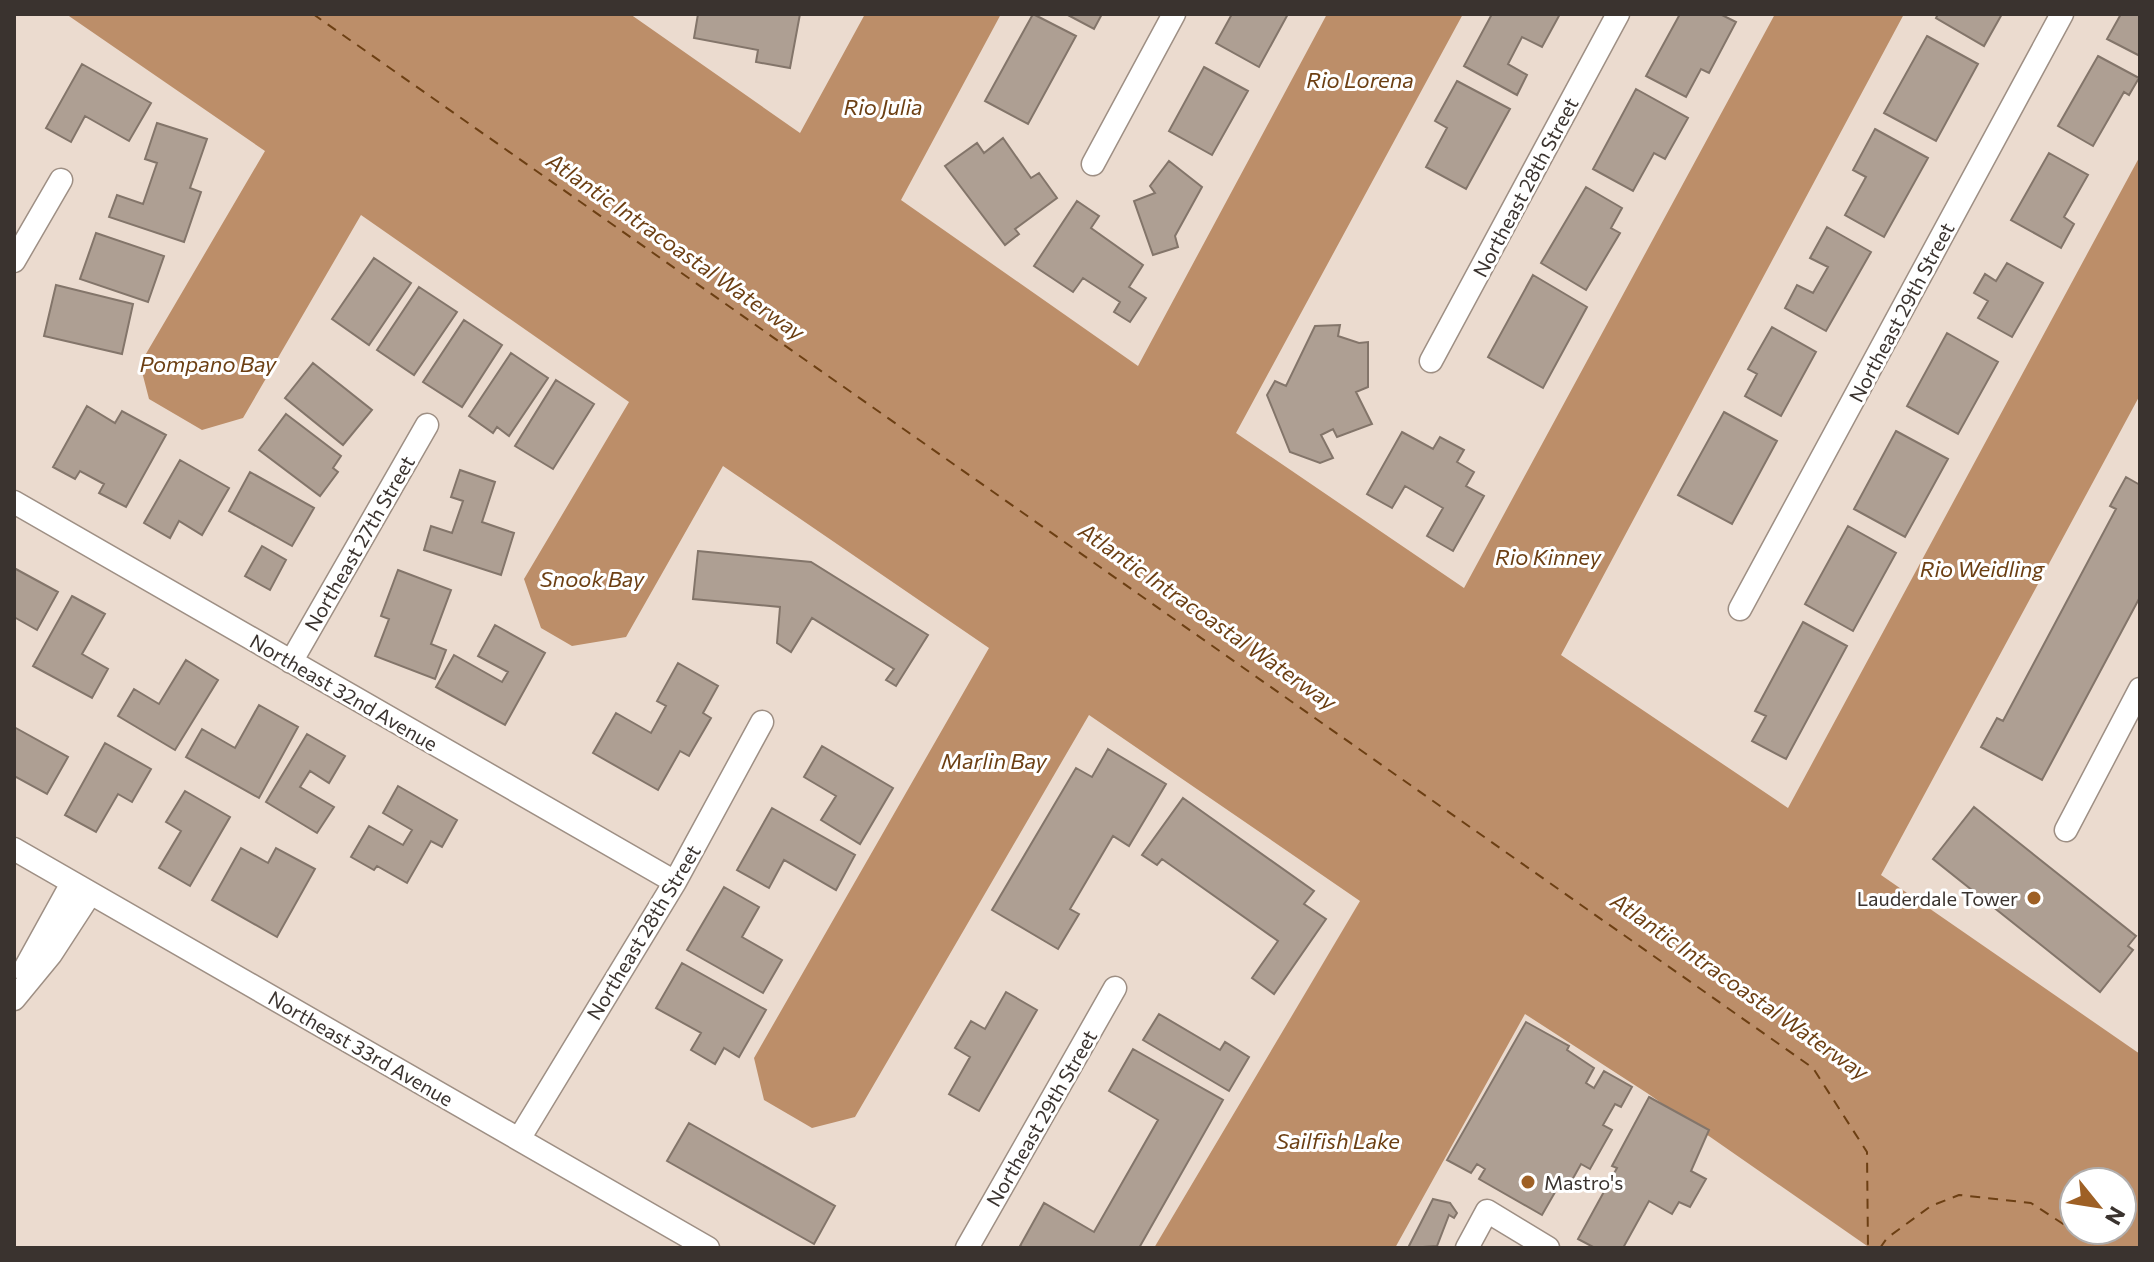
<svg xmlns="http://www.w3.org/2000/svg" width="2154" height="1262" font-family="Commissioner,sans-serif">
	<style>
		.water { fill: #bc8e69; fill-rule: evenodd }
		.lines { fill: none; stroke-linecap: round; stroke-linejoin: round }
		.ferry { stroke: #6c3f13; stroke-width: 2; stroke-dasharray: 10 8; stroke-linecap: butt }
		.building { fill: #ae9f93; stroke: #83756a; stroke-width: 2 }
		.street-casing { stroke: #9e8f84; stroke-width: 25 }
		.street { stroke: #fff; stroke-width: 22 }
		.poi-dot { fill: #9e6025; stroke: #fff; stroke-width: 3 }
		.labels { text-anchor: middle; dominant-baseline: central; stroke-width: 6; stroke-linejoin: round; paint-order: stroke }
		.street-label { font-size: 20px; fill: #3a332f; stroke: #fff }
		.poi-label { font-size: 20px; fill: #3a332f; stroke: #fff; text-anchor: end }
		.water-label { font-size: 22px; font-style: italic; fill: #6c3f13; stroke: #fff }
	</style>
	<rect width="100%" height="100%" fill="#ebdbcf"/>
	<path class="water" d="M66,14H630L800,133L865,14H1001L901,200L1138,366L1327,14H1463L1236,433L1464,588L1775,14H1904L1561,655L1788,808L2140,156V395L1881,875L2140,1054V1248H1870L1647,1093L1525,1014L1395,1248H1154L1360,901L1089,715L855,1117L812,1128L764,1100L754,1058L989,648L723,466L626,637L572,646L541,628L524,579L629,402L361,215L243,418L202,430L149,399L140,364L265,151ZM2074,1182H2122V1230H2074Z"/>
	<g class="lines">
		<path class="ferry" d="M313,14L1813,1068L1867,1152L1868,1248
			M1880,1248L1887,1238L1931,1206L1959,1195L2031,1203L2100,1248"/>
	</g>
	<path class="building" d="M698,14H800L790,68L756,62L758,50L694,38Z
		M1033,14L1076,36L1028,124L985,101Z
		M1066,14H1102L1094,29Z
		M1232,14H1288L1259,67L1216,43Z
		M1492,14H1560L1542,47L1522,37L1508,64L1527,75L1517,95L1464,66Z
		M1680,14H1720L1736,22L1709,73L1701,69L1686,97L1646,76Z
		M1938,14H2002L1984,46L1936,18Z
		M2121,14H2140V56L2107,39Z
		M1927,36L1978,64L1936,141L1884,113Z
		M2098,56L2139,78L2129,95L2124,92L2093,146L2058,126Z
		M82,64L151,103L129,141L85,116L71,142L46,128Z
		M1204,67L1248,91L1212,155L1169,131Z
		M1457,81L1510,109L1466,189L1426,167L1447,128L1435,121Z
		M1636,89L1688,118L1665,159L1654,153L1633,191L1593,169Z
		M157,123L207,139L190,188L201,192L184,242L109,217L117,195L143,204L157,163L145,159Z
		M1875,129L1928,158L1884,237L1845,215L1866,177L1853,170Z
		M1003,138L1031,178L1039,173L1057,198L1015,229L1019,234L1005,245L945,166L977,143L984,153Z
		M2049,153L2088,175L2064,217L2074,224L2061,248L2011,220Z
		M1169,161L1202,187L1175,236L1178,247L1153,255L1134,201L1155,193L1150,186Z
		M1586,187L1622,208L1611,228L1620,233L1586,290L1541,263Z
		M1077,201L1099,216L1091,228L1143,265L1129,287L1146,298L1130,322L1114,312L1120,302L1083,278L1073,292L1034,266Z
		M1827,227L1871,252L1826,331L1785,308L1797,285L1813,293L1828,267L1810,258Z
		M96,233L164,256L148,302L80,279Z
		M374,258L411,283L369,345L332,319Z
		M2007,263L2043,283L2012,337L1978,318L1988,301L1974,293L1985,274L1996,281Z
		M1533,275L1587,307L1543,388L1488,357Z
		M56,285L133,304L122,354L44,336Z
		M419,287L457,312L414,375L377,350Z
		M464,320L502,345L462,407L423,382Z
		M1340,325L1338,336L1359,343L1368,342V387L1356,392L1372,424L1337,437L1333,429L1321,435L1333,458L1320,463L1290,452L1267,395L1275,381L1286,386L1315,326Z
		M1772,327L1816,352L1781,416L1745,396L1757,374L1748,369Z
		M1947,333L1998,362L1958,434L1907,406Z
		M511,353L548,378L509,436L497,427L493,433L469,416Z
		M313,363L372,410L343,445L285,398Z
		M556,380L594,404L553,469L515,446Z
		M87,406L115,423L122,411L166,435L126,507L99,493L104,484L80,471L75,479L53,467Z
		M1724,412L1777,441L1732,524L1678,495Z
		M286,414L341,456L333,468L338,472L320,496L259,450Z
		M1896,431L1948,459L1905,537L1854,509Z
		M1402,432L1433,449L1440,437L1464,450L1457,462L1474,472L1466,486L1484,496L1453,551L1427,536L1443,508L1405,486L1392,508L1367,494Z
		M180,460L229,488L202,535L179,521L170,538L144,523Z
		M460,470L495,482L482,522L514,533L501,575L424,550L431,526L452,533L463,501L451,497Z
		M250,472L314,508L292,546L229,511Z
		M2126,477L2140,485V597L2042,780L1981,747L1997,718L2003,721L2116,509L2110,506Z
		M1848,526L1896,553L1853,631L1805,604Z
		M262,546L286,560L270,590L245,576Z
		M698,551L811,562L928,635L896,686L886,680L894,669L812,618L791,652L777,643L780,607L693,599Z
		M14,568L58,592L37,630L14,617Z
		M398,570L451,590L431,644L446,650L435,679L375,656L389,619L381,616Z
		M72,596L105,614L82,654L108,669L92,698L33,666Z
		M1803,622L1847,646L1786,759L1752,741L1766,716L1755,711Z
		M495,625L545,653L505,725L436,687L454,655L502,682L508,672L478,656Z
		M186,660L218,680L175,750L118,716L134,689L159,704Z
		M678,663L718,686L703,713L711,718L689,756L680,751L658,790L593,753L616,713L651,733L666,706L657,701Z
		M259,705L298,727L259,798L186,757L202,729L235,748Z
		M14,727L68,757L47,794L14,776Z
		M307,734L345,756L329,783L310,771L300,787L334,807L317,833L266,802Z
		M105,743L151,769L132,802L118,794L96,832L65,815Z
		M822,746L893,788L860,844L821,820L836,796L804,777Z
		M1108,749L1166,784L1129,846L1113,836L1070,909L1079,914L1058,949L992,910L1076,768L1092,777Z
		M398,786L457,820L442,847L431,841L407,883L377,866L374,870L351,857L369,826L403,845L412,830L383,813Z
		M185,791L230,817L190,886L159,868L181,831L166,822Z
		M1183,798L1314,891L1304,904L1326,919L1274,994L1252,978L1278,941L1162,859L1157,865L1142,855Z
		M1974,807L2136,936L2128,946L2133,950L2100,992L1933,859Z
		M772,808L855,855L836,890L784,860L769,888L737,870Z
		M241,848L268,863L276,848L315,869L277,937L212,900Z
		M724,887L759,907L742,937L782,960L763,993L687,950Z
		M682,963L766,1010L739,1057L724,1048L715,1064L691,1050L701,1033L656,1008Z
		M1006,992L1037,1010L979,1111L949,1094L970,1057L955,1048L971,1021L985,1029Z
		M1159,1014L1220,1050L1225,1042L1249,1057L1229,1091L1143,1040Z
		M1526,1022L1569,1046L1567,1050L1594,1068L1586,1083L1594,1088L1604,1071L1632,1087L1621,1107L1615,1104L1603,1125L1612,1130L1590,1169L1581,1164L1566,1191L1558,1187L1542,1215L1479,1179L1485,1169L1477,1164L1471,1173L1447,1160Z
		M1133,1049L1223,1100L1139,1248H1024L1020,1246L1044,1203L1094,1232L1158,1120L1109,1091Z
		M1649,1097L1709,1130L1691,1171L1706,1179L1690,1207L1679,1202L1672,1214L1649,1201L1623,1248H1595L1578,1239L1617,1168L1612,1166Z
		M689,1123L835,1206L814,1244L667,1161Z
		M1433,1199L1450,1203L1457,1213L1454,1218L1449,1215L1437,1246L1408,1248Z"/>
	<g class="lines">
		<g class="street-casing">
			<path id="street" d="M1093,164L1174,14
				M14,261L61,180
				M1431,361L1618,14
				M14,502L675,882
				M1740,609L2062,14
				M291,662L427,425
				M2066,830L2140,689
				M14,849L708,1248
				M24,970L72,883
				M14,999L51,954L90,894
				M519,1139L675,882L762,722
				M967,1248L1115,988
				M1467,1248L1487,1211L1548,1248"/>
		</g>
		<use href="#street" class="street"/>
	</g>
	<g class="poi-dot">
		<circle cx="2034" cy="898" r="8"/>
		<circle cx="1528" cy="1182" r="8"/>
	</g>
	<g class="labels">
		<g class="street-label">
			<text transform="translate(1525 187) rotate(-62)">Northeast 28th Street</text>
			<text transform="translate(1901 312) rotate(-62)">Northeast 29th Street</text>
			<text transform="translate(359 543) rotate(-60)">Northeast 27th Street</text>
			<text transform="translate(344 692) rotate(30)">Northeast 32nd Avenue</text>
			<text transform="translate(643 932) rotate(-59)">Northeast 28th Street</text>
			<text transform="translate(361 1048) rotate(30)">Northeast 33rd Avenue</text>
			<text transform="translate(1041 1118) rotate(-60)">Northeast 29th Street</text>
		</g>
		<g class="poi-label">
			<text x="2018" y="898">Lauderdale Tower</text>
			<text x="1544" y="1182" text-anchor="start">Mastro's</text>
		</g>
		<g class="water-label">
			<text x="1360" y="79">Rio Lorena</text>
			<text x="883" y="106">Rio Julia</text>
			<text transform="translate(676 246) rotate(35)">Atlantic Intracoastal Waterway</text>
			<text x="208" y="363">Pompano Bay</text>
			<text x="1548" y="556">Rio Kinney</text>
			<text x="1982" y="568">Rio Weidling</text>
			<text x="592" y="578">Snook Bay</text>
			<text transform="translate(1208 616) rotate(35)">Atlantic Intracoastal Waterway</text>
			<text x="994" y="760">Marlin Bay</text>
			<text transform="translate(1740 986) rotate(35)">Atlantic Intracoastal Waterway</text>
			<text x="1338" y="1140">Sailfish Lake</text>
		</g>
	</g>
	<rect width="2154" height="1262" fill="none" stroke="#3a332f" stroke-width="32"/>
	<g transform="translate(2098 1206) rotate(120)"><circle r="38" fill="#ffffff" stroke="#b0adac" stroke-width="2"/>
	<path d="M0-6L14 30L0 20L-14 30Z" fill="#9e6025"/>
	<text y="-12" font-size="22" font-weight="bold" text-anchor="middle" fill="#3a332f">N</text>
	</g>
</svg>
